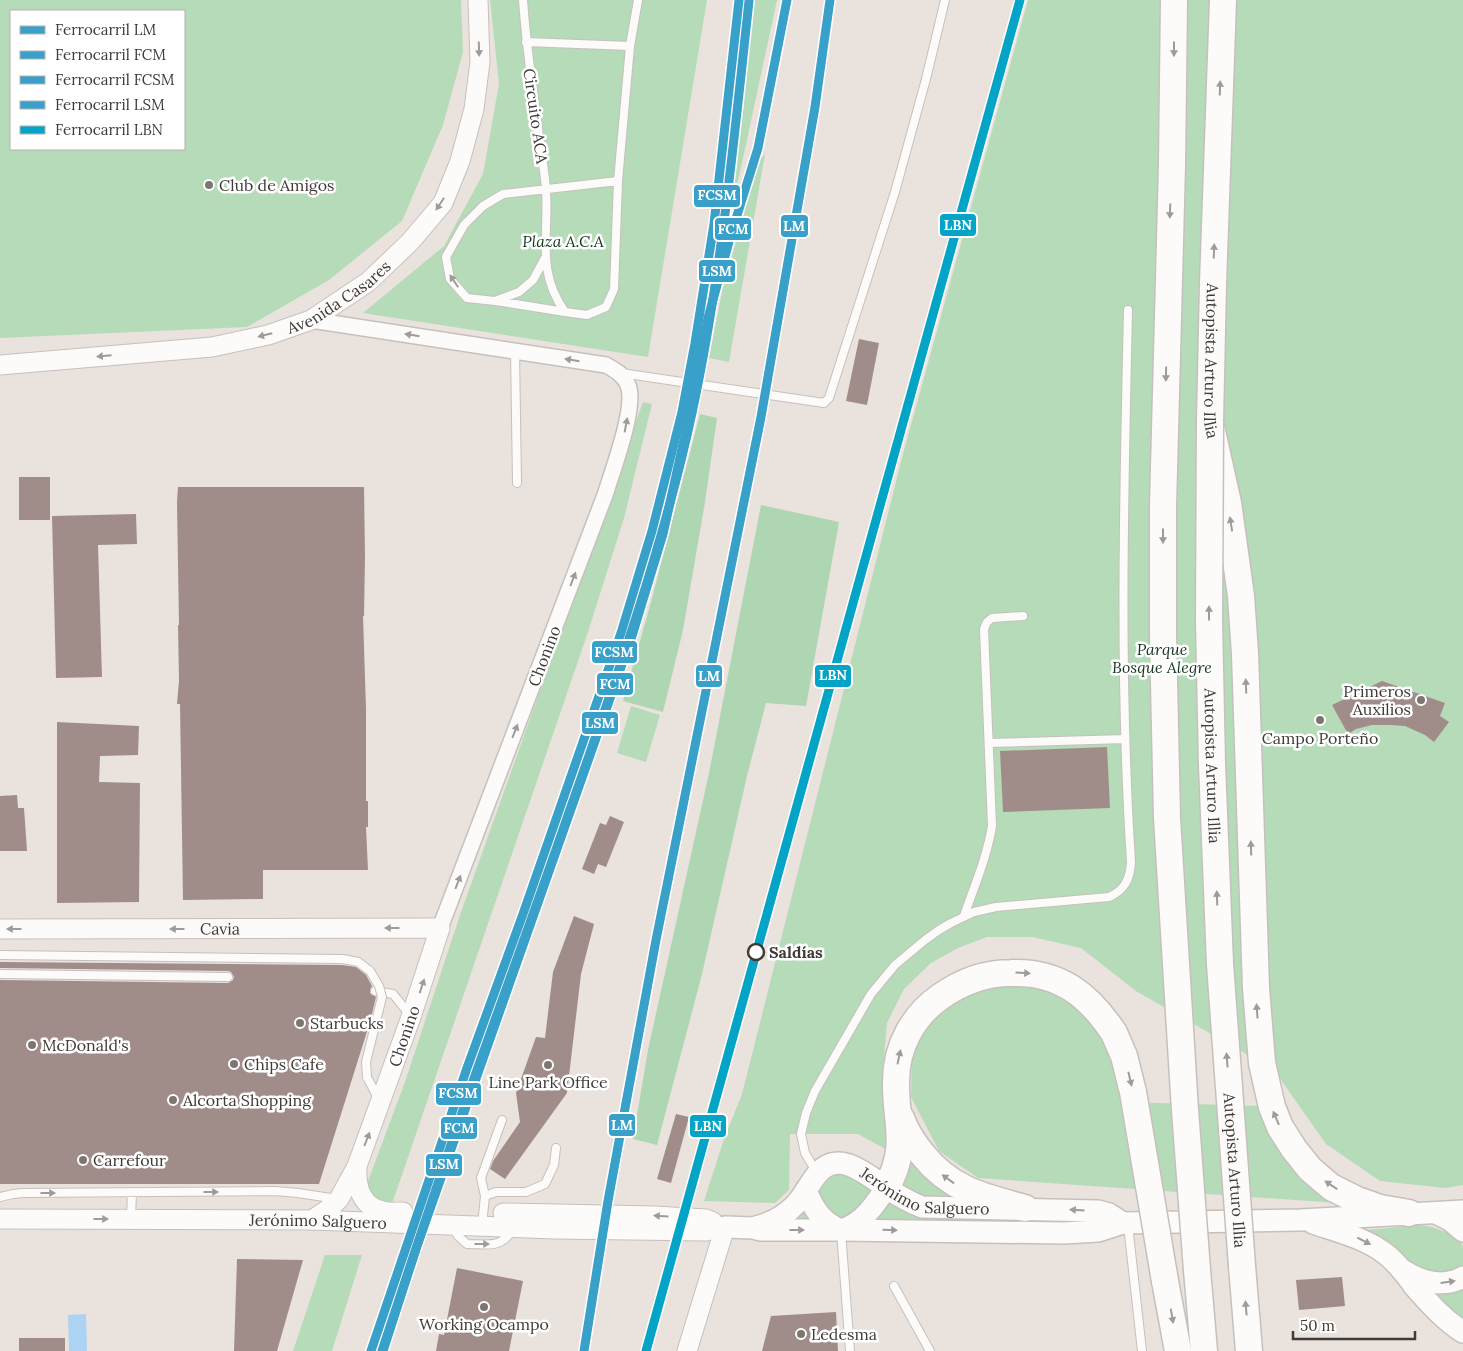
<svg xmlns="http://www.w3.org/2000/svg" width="1463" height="1351" font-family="Lora,serif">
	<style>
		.green { fill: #b6dbb9; fill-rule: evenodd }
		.forest { fill: #aed6b3 }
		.water { fill: #acd3f4 }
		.building { fill: #a08d8a }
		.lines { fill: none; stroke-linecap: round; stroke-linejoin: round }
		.service-casing { stroke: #c6c0bd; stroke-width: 10 }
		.minor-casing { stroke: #c6c0bd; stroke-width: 18 }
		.tertiary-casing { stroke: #c6c0bd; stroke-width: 21 }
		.secondary-casing { stroke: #c6c0bd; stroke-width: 24 }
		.motorway-casing { stroke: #c6c0bd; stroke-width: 29 }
		.service { stroke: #fcfbfa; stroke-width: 8 }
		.minor { stroke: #fcfbfa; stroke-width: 15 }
		.tertiary { stroke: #fcfbfa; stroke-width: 19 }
		.secondary { stroke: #fcfbfa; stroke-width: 21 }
		.motorway { stroke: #fcfbfa; stroke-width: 26 }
		.service-bridge-casing { stroke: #c6c0bd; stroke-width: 10; stroke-linecap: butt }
		.motorway-bridge-casing { stroke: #c6c0bd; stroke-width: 29; stroke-linecap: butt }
		.service-bridge { stroke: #fcfbfa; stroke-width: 8 }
		.motorway-bridge { stroke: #fcfbfa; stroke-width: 26 }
		.rail-1-casing { stroke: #fff; stroke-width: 12 }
		.rail-2-casing { stroke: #fff; stroke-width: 12 }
		.rail-3-casing { stroke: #fff; stroke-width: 12 }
		.rail-4-casing { stroke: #fff; stroke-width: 12 }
		.rail-5-casing { stroke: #fff; stroke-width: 12 }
		.rail-1 { stroke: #39a1c9; stroke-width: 9 }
		.rail-2 { stroke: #39a1c9; stroke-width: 9 }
		.rail-3 { stroke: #39a1c9; stroke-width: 9 }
		.rail-4 { stroke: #39a1c9; stroke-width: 9 }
		.rail-5 { stroke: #03a4c6; stroke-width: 9 }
		.oneway { fill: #9e9b99 }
		.poi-dot { fill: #7c7572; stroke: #fff; stroke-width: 2 }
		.stop-dot { fill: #fff; stroke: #413b38; stroke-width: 2.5 }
		.labels { text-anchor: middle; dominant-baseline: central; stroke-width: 5; stroke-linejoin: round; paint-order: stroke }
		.street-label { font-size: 16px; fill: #413b38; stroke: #fff }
		.poi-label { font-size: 16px; fill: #413b38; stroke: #fff; text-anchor: start }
		.park-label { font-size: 16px; font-style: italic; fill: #15361e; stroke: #fff }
		.stop-label { font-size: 16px; font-weight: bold; fill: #413b38; stroke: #fff; text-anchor: start }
		.line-badge { stroke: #fff; stroke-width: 2 }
		.badge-label { font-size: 14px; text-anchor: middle; font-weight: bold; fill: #fff }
	</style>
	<rect width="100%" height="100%" fill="#eae2dd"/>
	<path class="green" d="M0,0H461L463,52L443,125L402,221L329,280L247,327L0,338ZM11,11H184V149H11Z
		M490,0H707L648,357L363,313L444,246L483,174L499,84Z
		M748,0H777L737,186L728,184Z
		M1028,0H1463V1185L1445,1188L1380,1181L1326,1144L1274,1070L1136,991L1081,948L1032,937H987L958,948L931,963L904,989L887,1023L884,1057L887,1150L858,1134H790L789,1190L775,1203L704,1201L724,1139L742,1094L903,454Z
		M765,154L729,362L709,358L722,292L758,162Z
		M643,402L652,404L624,518L588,632L393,1201C378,1205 376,1200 367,1190L368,1181L405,1082L460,915Z
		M631,706L660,715L646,762L617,753Z
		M991,983L1051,988L1084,1011L1107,1044L1123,1102L1261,1106L1352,1204L978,1178L939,1151L911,1097L912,1045L932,1010Z
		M900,1149L945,1178L1123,1223L764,1225L824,1168L886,1188Z
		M1419,1225L1432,1227L1446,1232L1456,1237L1461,1242L1463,1247V1265L1458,1272L1450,1276L1420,1272L1390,1245L1367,1230Z
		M325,1255H362L332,1351H293Z
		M1463,1288V1324L1435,1295L1457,1292Z"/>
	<path class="forest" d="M700,414L717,418L705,502L683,630L663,712L623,701L651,602Z
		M761,505L839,522L806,706L766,703L747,776L702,974L657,1145L633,1139L648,1050L709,773Z"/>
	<path class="water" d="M86,1314L87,1351H69L68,1315Z"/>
	<path class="building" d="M859,339L879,343L867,405L846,401Z
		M19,477H50V520H19Z
		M178,487H364L365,557L364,616H363L366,709V801H368V827H366L368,870H263V899L183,900L180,704H177L179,681L178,625H179L177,502Z
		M136,514L137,544L98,545L102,677L56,678L52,516Z
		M1382,681L1445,703L1440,716L1449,722L1434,742L1425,735L1405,726L1391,725H1372L1356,729L1348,734L1332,705Z
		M57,722L139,726L138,755L100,756L99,782L140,783L139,902L57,903Z
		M1107,747L1110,808L1003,812L1000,751Z
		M17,795L18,808H24L27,851H0V796Z
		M610,816L624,822L606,867L598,864L594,874L582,869L600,823L606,825Z
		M574,916L594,924L581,974L567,1093L505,1179L490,1169L493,1161L520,1122L516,1093L536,1037L545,1038L553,972Z
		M0,962L342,965L356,967L366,975L372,986L370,990V993L376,997L370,1022L319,1184H0V980L228,983L233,980L234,977L231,972L228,971L0,968Z
		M676,1114L689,1117L671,1183L657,1179Z
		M237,1259L303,1260L277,1351H234Z
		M457,1268L523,1281L509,1351H436L439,1334L444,1335Z
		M1342,1277L1345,1306L1299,1310L1296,1280Z
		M836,1312L838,1351H762L771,1316Z
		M19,1338H65V1351H19Z"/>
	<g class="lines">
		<g class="service-casing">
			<path id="service" d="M523,0C526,43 532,86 538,129C540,150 545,170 546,190C549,237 536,271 565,312L587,315L606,307L614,289L618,181L630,46L638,0
				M526,42L630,46
				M545,258L533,280L519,292L495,301L467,298L450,279L446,257L464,225L483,206L503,194L618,181
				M496,301L565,312
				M515,351L517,483
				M621,373L824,403L829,398L895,192L926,79L945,0
				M989,743L1125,739
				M964,916C974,887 987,857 992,826L984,629L987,622L992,618L1023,616
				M0,955L343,959L358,962L370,971
				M0,974L228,977
				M375,991L393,994L410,1015
				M367,1077L378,1098
				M817,1173L805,1153L801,1134L806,1113L815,1091L871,994L895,965L925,940L939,930L951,923L974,912L996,907L1109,897C1125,890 1130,879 1131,862C1119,678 1124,494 1128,310
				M485,1196L496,1192H526L545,1184L554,1165L556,1148
				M0,1197L13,1194L23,1193L275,1191L298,1193L337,1199
				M131,1219L132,1192
				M482,1225L485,1196L481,1178L502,1120
				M1128,1225L1142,1351
				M452,1226L458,1236L467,1244C488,1244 501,1249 513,1229
				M841,1231L850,1351
				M894,1286L930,1351"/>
		</g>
		<g class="minor-casing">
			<path id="minor" d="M311,320L606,365C615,370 624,375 628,385C637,406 612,472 605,495L440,928"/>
		</g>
		<g class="tertiary-casing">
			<g id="tertiary">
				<path id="s1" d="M0,365L212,347L268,335L311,320L368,282L410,242L443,203L460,161L474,109L480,62L478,0"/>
				<path id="s2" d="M0,929L440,928L411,1017L357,1166L339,1199L331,1207L312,1220"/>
				<path d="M357,1167C356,1186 361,1207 383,1211C389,1213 397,1212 403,1212"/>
				<path d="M503,1213L654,1216L706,1219L713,1222"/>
				<path id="s3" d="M0,1219L312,1220L555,1229L706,1231L725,1227"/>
				<path d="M687,1351L725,1227"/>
			</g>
		</g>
		<g class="secondary-casing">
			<g id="secondary">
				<path d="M806,1190C813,1208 822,1223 841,1230C862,1224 875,1205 886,1188"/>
				<path d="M1436,1213L1450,1220L1463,1231"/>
				<path d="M1313,1223C1339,1232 1366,1238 1387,1255C1398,1264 1407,1276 1415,1287C1430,1304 1444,1320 1463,1332"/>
				<path d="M725,1227L753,1228L761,1230H841L1064,1233L1098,1231L1123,1223L1301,1220L1463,1211"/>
				<path id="s4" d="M756,1227C771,1223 785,1216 796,1204C812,1187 818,1155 849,1165C863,1170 874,1179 885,1187C897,1195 909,1202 922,1207L1098,1211L1109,1214L1123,1223"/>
				<path d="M1404,1271C1422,1282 1444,1288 1463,1277"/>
			</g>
		</g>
		<g class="motorway-casing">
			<g id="motorway">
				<path id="s5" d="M1223,0L1213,284L1210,422L1228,503L1241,596L1245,653L1256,988L1262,1063L1272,1107L1280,1127L1294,1149L1310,1169L1331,1187L1357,1200L1380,1208L1409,1213"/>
				<path d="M901,1118C906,1132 914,1144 923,1155C951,1190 984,1197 1025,1208"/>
				<path d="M886,1188C910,1146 895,1123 896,1081C896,1047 913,1016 940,997C961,982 986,973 1011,973C1059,971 1089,995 1114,1033"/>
				<path d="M1242,1266L1249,1351"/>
				<path d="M1197,1270L1204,1351"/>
				<path d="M1165,1281L1178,1351"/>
			</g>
		</g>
		<use href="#service" class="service"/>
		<use href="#minor" class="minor"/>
		<use href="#tertiary" class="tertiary"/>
		<use href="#secondary" class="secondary"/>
		<use href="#motorway" class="motorway"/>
		<g class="service-bridge-casing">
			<path id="service-bridge" d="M367,1077L366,1062L382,997L379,986L370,971"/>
		</g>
		<g class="motorway-bridge-casing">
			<g id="motorway-bridge">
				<path d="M1174,0L1172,165L1163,507V635L1167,818L1185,1110L1197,1270"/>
				<path id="s6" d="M1210,422L1209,620L1212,764L1220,964L1242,1266"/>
				<path d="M1114,1033L1124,1056L1133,1092L1165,1281"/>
			</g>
		</g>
		<use href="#service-bridge" class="service-bridge"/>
		<use href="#motorway-bridge" class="motorway-bridge"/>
		<g class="rail-1-casing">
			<path id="rail-1" d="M584,1351L608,1201L656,940L761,417L815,107L830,0"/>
		</g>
		<g class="rail-2-casing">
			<path id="rail-2" d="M383,1351L417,1246L632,636L663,534L690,413L708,318L730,238L758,148L787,0"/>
		</g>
		<g class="rail-3-casing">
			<path id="rail-3" d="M371,1351L467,1068L523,914L621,633L652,531L682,412L695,343L714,224L739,0"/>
		</g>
		<g class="rail-4-casing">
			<path id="rail-4" d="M382,1351C413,1257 444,1163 477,1070C507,986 538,902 567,818C614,685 662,552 692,413C721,278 734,139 749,1"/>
		</g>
		<g class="rail-5-casing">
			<path id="rail-5" d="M646,1351L1020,0"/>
		</g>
		<use href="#rail-1" class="rail-1"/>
		<use href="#rail-2" class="rail-2"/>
		<use href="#rail-3" class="rail-3"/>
		<use href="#rail-4" class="rail-4"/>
		<use href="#rail-5" class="rail-5"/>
	</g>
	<defs><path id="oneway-solid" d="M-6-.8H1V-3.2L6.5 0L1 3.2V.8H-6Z" transform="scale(1.25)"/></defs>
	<g class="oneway">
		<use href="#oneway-solid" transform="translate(479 49) rotate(88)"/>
		<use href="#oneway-solid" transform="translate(1174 49) rotate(90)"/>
		<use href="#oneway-solid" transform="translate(1220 88) rotate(-88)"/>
		<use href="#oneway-solid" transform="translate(440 204) rotate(123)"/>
		<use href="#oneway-solid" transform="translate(1170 211) rotate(92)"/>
		<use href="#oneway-solid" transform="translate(1214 251) rotate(-88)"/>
		<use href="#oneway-solid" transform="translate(454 281) rotate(-124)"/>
		<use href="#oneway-solid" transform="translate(265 335) rotate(166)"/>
		<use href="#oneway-solid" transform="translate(412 335) rotate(-171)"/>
		<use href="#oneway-solid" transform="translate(104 356) rotate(175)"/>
		<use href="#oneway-solid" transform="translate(572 360) rotate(-171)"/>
		<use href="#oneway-solid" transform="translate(1166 374) rotate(91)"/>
		<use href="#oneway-solid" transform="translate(626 425) rotate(-79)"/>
		<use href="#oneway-solid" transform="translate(1231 524) rotate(-99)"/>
		<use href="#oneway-solid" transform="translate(1163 536) rotate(90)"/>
		<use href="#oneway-solid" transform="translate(573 579) rotate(-69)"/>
		<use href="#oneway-solid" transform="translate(1209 613) rotate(-90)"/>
		<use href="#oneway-solid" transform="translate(1246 686) rotate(-92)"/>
		<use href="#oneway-solid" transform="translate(515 731) rotate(-69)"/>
		<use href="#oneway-solid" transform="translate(1251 848) rotate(-92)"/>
		<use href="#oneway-solid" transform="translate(458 882) rotate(-69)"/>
		<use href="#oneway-solid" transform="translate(1217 898) rotate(-92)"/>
		<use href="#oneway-solid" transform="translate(392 928) rotate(180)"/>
		<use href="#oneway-solid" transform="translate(14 929) rotate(180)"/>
		<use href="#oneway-solid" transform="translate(177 929) rotate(180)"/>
		<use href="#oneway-solid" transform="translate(1023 973) rotate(4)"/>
		<use href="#oneway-solid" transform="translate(422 986) rotate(-72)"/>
		<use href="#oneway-solid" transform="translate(1257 1011) rotate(-94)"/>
		<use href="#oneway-solid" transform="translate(899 1057) rotate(-78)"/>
		<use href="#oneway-solid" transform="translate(1227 1060) rotate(-94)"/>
		<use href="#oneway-solid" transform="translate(1130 1079) rotate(77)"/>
		<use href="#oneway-solid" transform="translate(1276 1118) rotate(-113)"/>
		<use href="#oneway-solid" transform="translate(367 1139) rotate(-69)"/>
		<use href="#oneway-solid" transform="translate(948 1179) rotate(-144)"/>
		<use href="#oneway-solid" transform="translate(1331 1185) rotate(-146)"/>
		<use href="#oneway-solid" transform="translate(211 1192)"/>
		<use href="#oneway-solid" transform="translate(48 1193)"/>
		<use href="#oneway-solid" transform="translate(1077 1210) rotate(-177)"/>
		<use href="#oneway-solid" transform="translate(661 1216) rotate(-177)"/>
		<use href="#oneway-solid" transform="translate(101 1219)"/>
		<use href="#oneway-solid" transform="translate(797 1230)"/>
		<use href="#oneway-solid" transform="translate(890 1230) rotate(1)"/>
		<use href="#oneway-solid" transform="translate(1364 1241) rotate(27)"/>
		<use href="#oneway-solid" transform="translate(482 1244)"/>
		<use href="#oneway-solid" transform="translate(1448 1282) rotate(-8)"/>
		<use href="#oneway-solid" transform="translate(1246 1308) rotate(-95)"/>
		<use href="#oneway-solid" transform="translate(1172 1316) rotate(80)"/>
	</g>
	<g class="poi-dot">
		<circle cx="209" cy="185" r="5"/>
		<circle cx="1421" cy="700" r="5"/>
		<circle cx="1320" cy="720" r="5"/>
		<circle cx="300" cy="1023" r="5"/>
		<circle cx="32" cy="1045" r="5"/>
		<circle cx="234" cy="1064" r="5"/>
		<circle cx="548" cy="1065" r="5"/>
		<circle cx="173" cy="1100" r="5"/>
		<circle cx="83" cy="1160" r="5"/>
		<circle cx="484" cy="1307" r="5"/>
		<circle cx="801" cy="1334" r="5"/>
	</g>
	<circle class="stop-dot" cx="756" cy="952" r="8"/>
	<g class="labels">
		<g class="street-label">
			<text transform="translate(536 116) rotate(82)">Circuito ACA</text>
			<text stroke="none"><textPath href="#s1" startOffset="351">Avenida Casares</textPath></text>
			<text stroke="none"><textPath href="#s5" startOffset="361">Autopista Arturo Illia</textPath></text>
			<text transform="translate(544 656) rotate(-69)">Chonino</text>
			<text stroke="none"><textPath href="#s6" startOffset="344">Autopista Arturo Illia</textPath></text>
			<text stroke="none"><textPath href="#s2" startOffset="220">Cavia</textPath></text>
			<text transform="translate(404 1036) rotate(-71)">Chonino</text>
			<text stroke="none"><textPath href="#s6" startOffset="749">Autopista Arturo Illia</textPath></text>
			<text stroke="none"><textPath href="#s4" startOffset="202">Jerónimo Salguero</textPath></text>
			<text stroke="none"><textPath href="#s3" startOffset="318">Jerónimo Salguero</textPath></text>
		</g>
		<g class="poi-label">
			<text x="219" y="185">Club de Amigos</text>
			<text x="1411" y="691" text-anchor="end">Primeros<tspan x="1411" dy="18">Auxilios</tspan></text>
			<text x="1320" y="738" text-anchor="middle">Campo Porteño</text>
			<text x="310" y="1023">Starbucks</text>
			<text x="42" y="1045">McDonald's</text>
			<text x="244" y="1064">Chips Cafe</text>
			<text x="548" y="1082" text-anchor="middle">Line Park Office</text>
			<text x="183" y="1100">Alcorta Shopping</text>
			<text x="93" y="1160">Carrefour</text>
			<text x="484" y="1324" text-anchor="middle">Working Ocampo</text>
			<text x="811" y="1334">Ledesma</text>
		</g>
		<g class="park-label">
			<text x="563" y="241">Plaza A.C.A</text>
			<text x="1162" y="649">Parque<tspan x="1162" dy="18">Bosque Alegre</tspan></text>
		</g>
		<g class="stop-label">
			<text x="769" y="952">Saldías</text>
		</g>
	</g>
	<g class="line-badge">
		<rect x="693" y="184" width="48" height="24" rx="5" fill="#39a1c9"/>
		<rect x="939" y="213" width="38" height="24" rx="5" fill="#03a4c6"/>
		<rect x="780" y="214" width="29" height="24" rx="5" fill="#39a1c9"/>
		<rect x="714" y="217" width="38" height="24" rx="5" fill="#39a1c9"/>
		<rect x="698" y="259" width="38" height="24" rx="5" fill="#39a1c9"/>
		<rect x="591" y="640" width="47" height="24" rx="5" fill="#39a1c9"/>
		<rect x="814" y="664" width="38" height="24" rx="5" fill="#03a4c6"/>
		<rect x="695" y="664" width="28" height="24" rx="5" fill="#39a1c9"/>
		<rect x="596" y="672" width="38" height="24" rx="5" fill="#39a1c9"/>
		<rect x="581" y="711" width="38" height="24" rx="5" fill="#39a1c9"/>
		<rect x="435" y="1082" width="47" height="24" rx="5" fill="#39a1c9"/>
		<rect x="608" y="1113" width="28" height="24" rx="5" fill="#39a1c9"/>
		<rect x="689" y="1114" width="38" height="24" rx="5" fill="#03a4c6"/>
		<rect x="440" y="1116" width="38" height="24" rx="5" fill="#39a1c9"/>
		<rect x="425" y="1153" width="38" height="24" rx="5" fill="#39a1c9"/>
	</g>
	<g class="badge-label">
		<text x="717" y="200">FCSM</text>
		<text x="958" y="230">LBN</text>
		<text x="794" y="231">LM</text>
		<text x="733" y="234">FCM</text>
		<text x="717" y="276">LSM</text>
		<text x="614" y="657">FCSM</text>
		<text x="833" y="680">LBN</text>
		<text x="709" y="681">LM</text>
		<text x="615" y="689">FCM</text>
		<text x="600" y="728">LSM</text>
		<text x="458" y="1098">FCSM</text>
		<text x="622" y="1130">LM</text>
		<text x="708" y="1131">LBN</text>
		<text x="459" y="1133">FCM</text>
		<text x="444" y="1169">LSM</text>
	</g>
	<rect x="10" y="10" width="175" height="140" fill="#ffffff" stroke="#b3b1af"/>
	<rect x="20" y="26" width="25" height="8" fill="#39a1c9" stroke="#b3b1af"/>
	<text x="55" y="35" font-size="15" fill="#413b38">Ferrocarril LM</text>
	<rect x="20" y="51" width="25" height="8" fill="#39a1c9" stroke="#b3b1af"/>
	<text x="55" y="60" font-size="15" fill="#413b38">Ferrocarril FCM</text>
	<rect x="20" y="76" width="25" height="8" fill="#39a1c9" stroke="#b3b1af"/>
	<text x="55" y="85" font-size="15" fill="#413b38">Ferrocarril FCSM</text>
	<rect x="20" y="101" width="25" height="8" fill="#39a1c9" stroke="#b3b1af"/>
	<text x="55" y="110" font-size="15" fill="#413b38">Ferrocarril LSM</text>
	<rect x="20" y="126" width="25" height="8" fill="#03a4c6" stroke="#b3b1af"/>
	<text x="55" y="135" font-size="15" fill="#413b38">Ferrocarril LBN</text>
	<path d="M1293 1331v8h122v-8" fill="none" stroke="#413b38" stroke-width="2.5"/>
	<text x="1300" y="1331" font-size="15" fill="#413b38" stroke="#ffffff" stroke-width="4" paint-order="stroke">50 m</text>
</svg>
